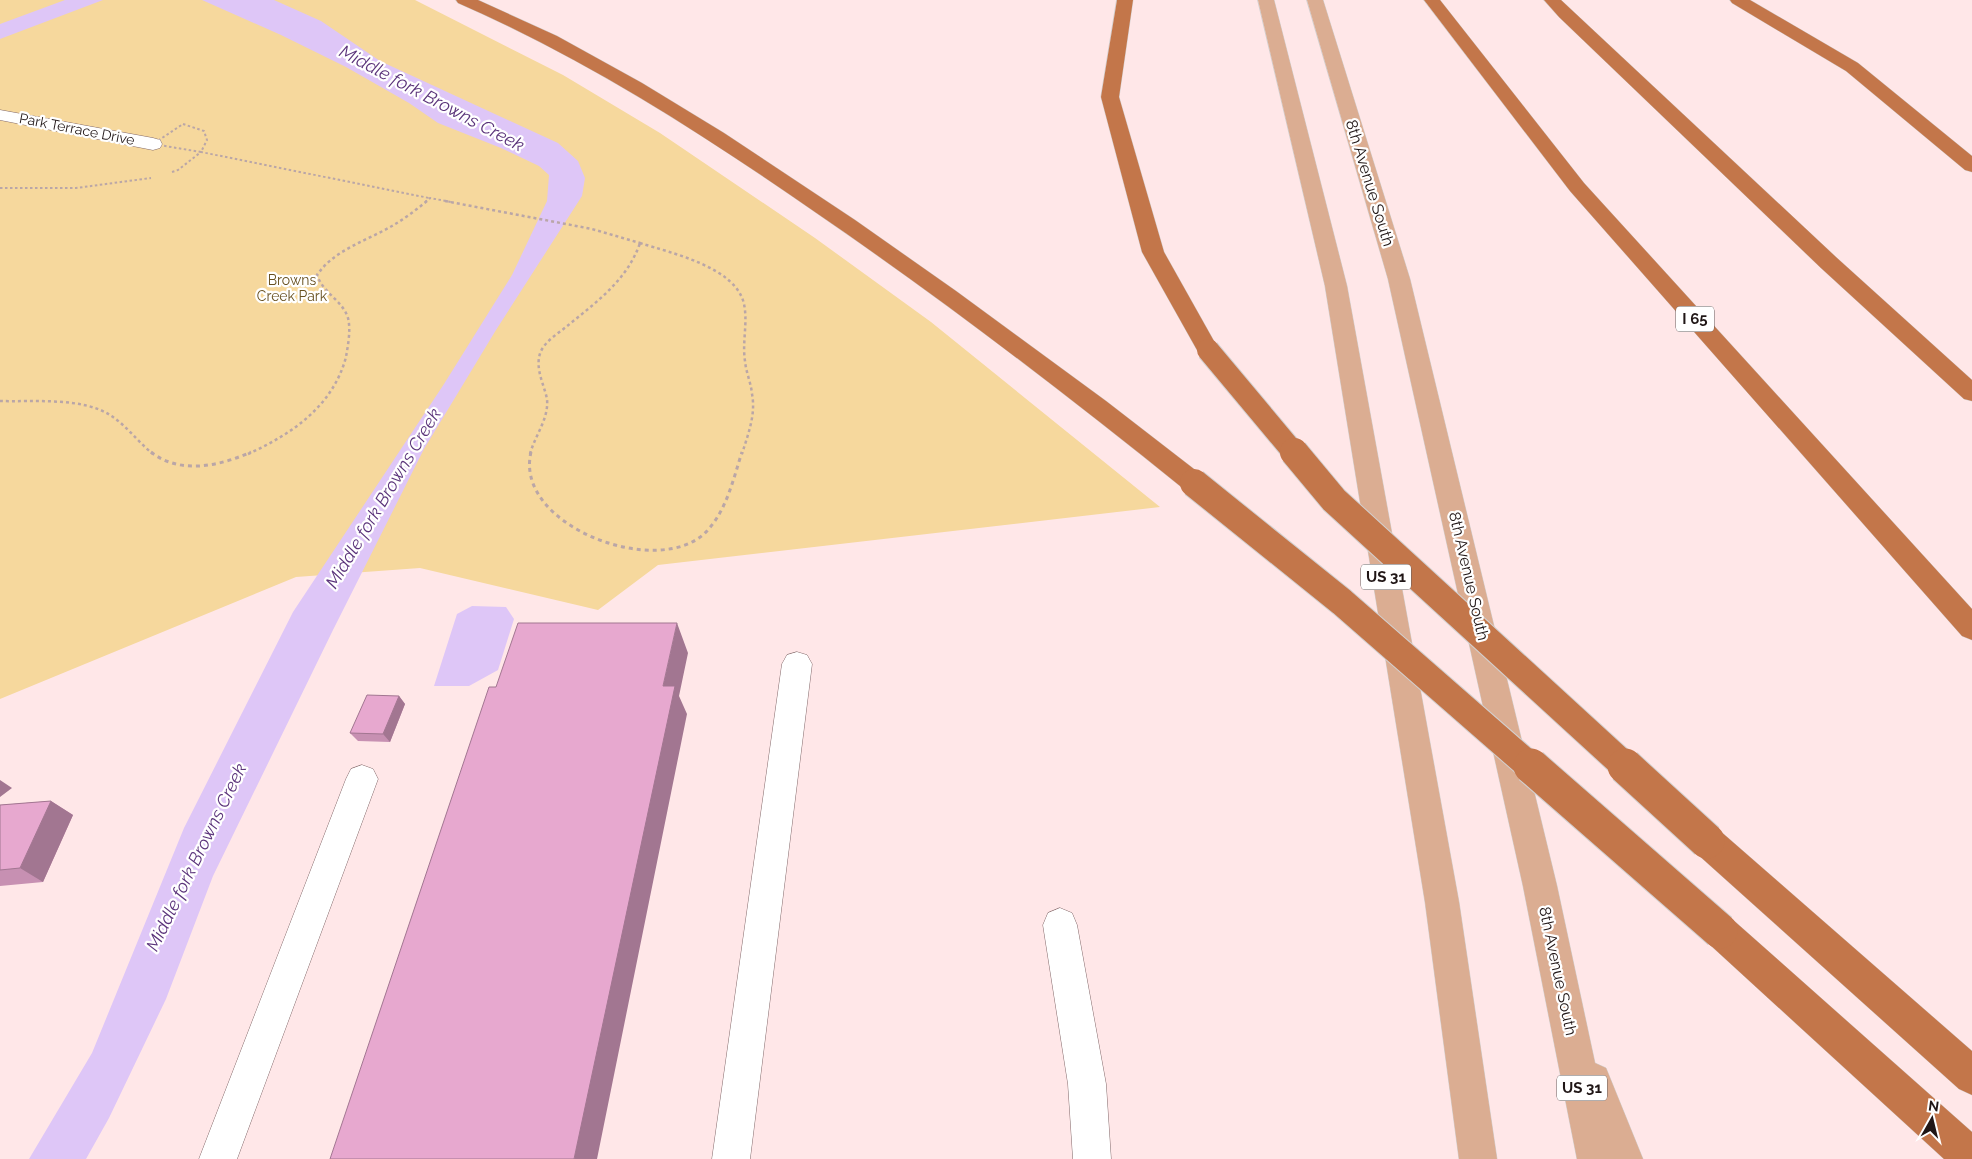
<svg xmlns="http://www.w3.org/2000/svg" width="1972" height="1159" font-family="Raleway,sans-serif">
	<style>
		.green { fill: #f6d89d }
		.water { fill: #dec6f7 }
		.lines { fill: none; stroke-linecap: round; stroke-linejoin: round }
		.street-casing { stroke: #836a6b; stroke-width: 1 }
		.primary-casing { stroke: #d2d0d0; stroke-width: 1 }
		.highway-casing { stroke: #d2d0d0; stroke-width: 1 }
		.path-far2 { stroke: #baa6a7; stroke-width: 2; stroke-dasharray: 2.5 2.5; stroke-linecap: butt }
		.path-far1 { stroke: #baa6a7; stroke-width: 2.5; stroke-dasharray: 3 3; stroke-linecap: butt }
		.path { stroke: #baa6a7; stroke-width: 3; stroke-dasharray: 4 4; stroke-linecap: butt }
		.street { fill: #fff; fill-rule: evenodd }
		.primary { fill: #dbad92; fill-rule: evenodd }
		.highway { fill: #c3764a; fill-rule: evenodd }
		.highway-bridge-far2-casing { stroke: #d2d0d0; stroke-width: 24; stroke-linecap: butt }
		.highway-bridge-far1-casing { stroke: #d2d0d0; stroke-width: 30; stroke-linecap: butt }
		.highway-bridge-casing { stroke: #d2d0d0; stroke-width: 37; stroke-linecap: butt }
		.highway-bridge-far2 { stroke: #c3764a; stroke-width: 22 }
		.highway-bridge-far1 { stroke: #c3764a; stroke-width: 28 }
		.highway-bridge { stroke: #c3764a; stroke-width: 35 }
		.wall { fill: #c790b2 }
		.shaded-wall { fill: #a27691 }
		.building { fill: #e7a8cf; stroke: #a27691 }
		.labels { text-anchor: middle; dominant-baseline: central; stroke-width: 4.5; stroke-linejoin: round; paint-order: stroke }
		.far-street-label { font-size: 14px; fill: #201616; stroke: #fff }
		.far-park-label { font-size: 14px; fill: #685121; stroke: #fff }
		.shield { fill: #fff; stroke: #635c5c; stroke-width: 1 }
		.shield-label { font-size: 15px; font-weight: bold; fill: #201616 }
		.street-label { font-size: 16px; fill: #201616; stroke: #fff }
		.water-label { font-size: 18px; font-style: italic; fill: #5b347b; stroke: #fff }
	</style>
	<rect width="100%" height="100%" fill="#ffe7e8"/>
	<path class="green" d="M0,0H415L563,75L660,133L815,238L931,322L1160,507L658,565L598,610L420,568L296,577L0,699Z"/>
	<path class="water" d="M65,0H103L0,39V24Z
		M202,0H274L321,21L380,61L558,143L578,161L585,178L582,196L496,330L424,449L333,630L213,876L166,999L109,1118L86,1159H29L92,1053L184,828L293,612L444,384L512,275L547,201L549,175L539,166L501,148L438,123L409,103L346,67L281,35Z
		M472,606L506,607L514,619L498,670L469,686H434L457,614Z"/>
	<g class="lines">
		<g class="street-casing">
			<path id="street" d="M0,110L153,138L160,140L162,144L160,148L153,150L0,120Z
				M797,652L807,655L812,664L750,1159H712L782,664L787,655Z
				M362,765L373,769L378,779L237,1159H199L346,779L351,769Z
				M1060,908L1072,913L1077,925L1106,1084L1111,1159H1073L1068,1084L1043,925L1048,913Z"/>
		</g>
		<g class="primary-casing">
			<path id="primary" d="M1258,0H1274L1347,286L1459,902L1497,1159H1459L1425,902L1325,286Z
				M1307,0H1323L1410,279L1557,886L1595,1063L1606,1068L1643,1159H1577L1523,886L1388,279Z"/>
		</g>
		<g class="highway-casing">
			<path id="highway" d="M456,0H478L557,36L642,83L724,133L855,220L956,291L1106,401L1203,476L1207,483L1203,490L1194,492L1185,490C1065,393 942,299 815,212C701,133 586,59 458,3Z
				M1117,0H1133L1119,97L1164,252L1219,350L1216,355L1208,358L1200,355L1197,350L1142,252L1101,97Z
				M1424,0H1440L1584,183L1972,609V640L1962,636L1570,191Z
				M1544,0H1561L1837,258L1972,380V401L1964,399L1821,268L1559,17Z
				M1730,0H1750L1858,63L1972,156V172L1965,170L1846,71L1732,3Z
				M1707,826L1719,830L1972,1051V1095L1959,1089L1695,852L1691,841L1695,830Z
				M1720,914L1732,919L1972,1132V1159H1944L1708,943L1703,931L1708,919Z"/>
		</g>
		<path class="path-far2" d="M183,124L204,131L207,140L201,152L153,144Z
			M172,172L178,170L201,152L429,198
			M0,188H76L151,178
			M425,202L430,198L451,202"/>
		<path class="path-far1" d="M445,201L592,229L640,243
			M640,243C671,253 736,267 744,304C748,323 742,342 745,361C746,372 751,383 752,394C756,415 748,434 742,454
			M0,401C33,402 82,397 110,415C126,425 138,442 153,454
			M248,454C292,434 333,406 346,357C348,345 351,330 348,318C343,301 323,293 317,275C334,250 366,241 392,226C404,219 416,210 427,201
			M530,454C535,435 549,419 547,399C544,384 534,367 541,351C546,341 557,334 566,327C595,303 627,281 640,243"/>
		<path class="path" d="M151,452C180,475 220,466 251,452
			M531,452C513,526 660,581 707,531C727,509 733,480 742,452"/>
		<use href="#street" class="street"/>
		<use href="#primary" class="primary"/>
		<use href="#highway" class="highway"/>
		<g class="highway-bridge-far2-casing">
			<path id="highway-bridge-far2" d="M1208,350L1295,454"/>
		</g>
		<g class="highway-bridge-far1-casing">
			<path id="highway-bridge-far1" d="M1294,452L1334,500L1627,768
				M1194,483L1342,602L1532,768"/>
		</g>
		<g class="highway-bridge-casing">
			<path id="highway-bridge" d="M1531,766L1720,931
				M1625,766L1707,841"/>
		</g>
		<use href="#highway-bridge-far2" class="highway-bridge-far2"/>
		<use href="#highway-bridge-far1" class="highway-bridge-far1"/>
		<use href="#highway-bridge" class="highway-bridge"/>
	</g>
	<path class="wall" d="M399,696L405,704L390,742L358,741L350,733Z
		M51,801L73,815L43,882L0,886V805Z"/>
	<path class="shaded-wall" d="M677,623L688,653L679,696L687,714L597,1159H574L663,686Z
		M399,696L405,704L390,742L383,734Z
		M0,780L12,788L0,797Z
		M51,801L73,815L43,882L20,868Z"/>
	<path class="building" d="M518,623H677L663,686H675L574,1159H330L489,687H496Z
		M367,695L399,696L383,734L350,733Z
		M51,801L20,868L0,870V805Z"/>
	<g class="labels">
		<g class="far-street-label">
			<text transform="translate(77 129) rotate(11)">Park Terrace Drive</text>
		</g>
		<g class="far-park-label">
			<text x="292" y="280">Browns<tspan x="292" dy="16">Creek Park</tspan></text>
		</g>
		<g class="shield">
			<rect x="1676" y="306.5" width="38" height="25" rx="4"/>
			<rect x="1361" y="564.5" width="50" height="25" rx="4"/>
			<rect x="1557" y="1075.5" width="50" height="25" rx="4"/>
		</g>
		<g class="shield-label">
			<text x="1695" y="319">I 65</text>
			<text x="1386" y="577">US 31</text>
			<text x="1582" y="1088">US 31</text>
		</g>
		<g class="street-label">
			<text transform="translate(1370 183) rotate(73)">8th Avenue South</text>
			<text transform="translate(1469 576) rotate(77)">8th Avenue South</text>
			<text transform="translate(1558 971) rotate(78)">8th Avenue South</text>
		</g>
		<g class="water-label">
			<text transform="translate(432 98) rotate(28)">Middle fork Browns Creek</text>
			<text transform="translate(383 498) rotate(-59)">Middle fork Browns Creek</text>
			<text transform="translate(196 857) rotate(-64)">Middle fork Browns Creek</text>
		</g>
	</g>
	<g transform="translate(1932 1119) rotate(8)" stroke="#ffffff" stroke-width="4" paint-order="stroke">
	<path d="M0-4L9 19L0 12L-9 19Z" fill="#201616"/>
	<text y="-8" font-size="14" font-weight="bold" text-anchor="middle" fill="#201616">N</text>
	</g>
</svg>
